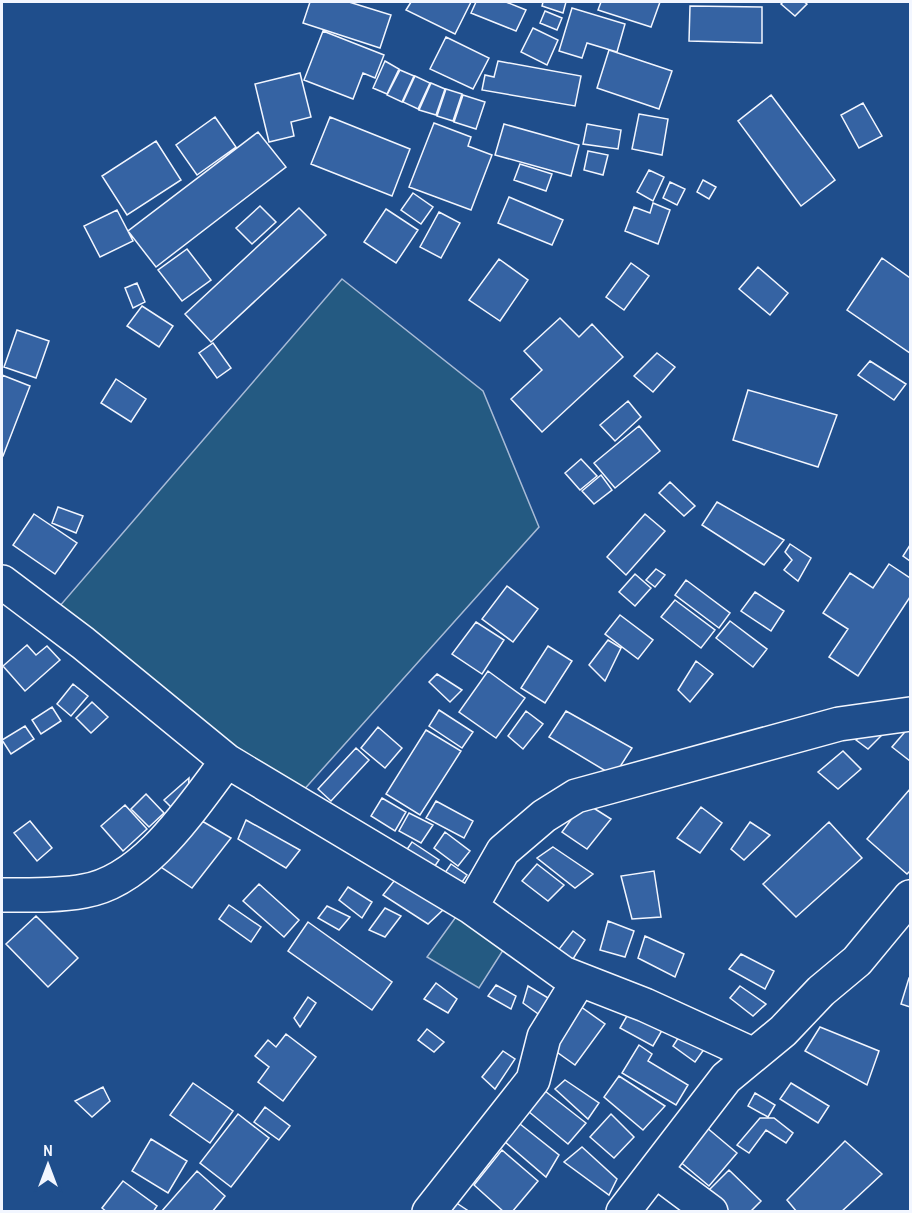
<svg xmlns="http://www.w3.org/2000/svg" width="912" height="1213" font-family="'Archivo Narrow',sans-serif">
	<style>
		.green { fill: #245a82; stroke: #a8bbd7; stroke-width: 1.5 }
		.building { fill: #3563a3; stroke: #f2f6ff; stroke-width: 1.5 }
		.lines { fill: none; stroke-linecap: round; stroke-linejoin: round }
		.minor-casing { stroke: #f2f6ff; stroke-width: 36 }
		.minor { stroke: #1f4e8c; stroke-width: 33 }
	</style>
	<rect width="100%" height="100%" fill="#1f4e8c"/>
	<path class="green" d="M342,279L483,391L539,527L301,793L52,615Z
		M458,914L507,944L479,988L427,957Z"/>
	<path class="building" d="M310,2H349L391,15L380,48L303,23Z
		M411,2H471L455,34L406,10Z
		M476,2H506L526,10L516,31L471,13Z
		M543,2H566L563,13L542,6Z
		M601,2H660L651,27L598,10Z
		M783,2H804L807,4L795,16L781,4Z
		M690,6L762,7V43L689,41Z
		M572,8L625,24L617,52L587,43L582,58L559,51Z
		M545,11L562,18L557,30L540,23Z
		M533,28L558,40L547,65L521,52Z
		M323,31L384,55L375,78L363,73L353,99L304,80Z
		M446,37L489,58L473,89L430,69Z
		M609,50L672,71L659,109L597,88Z
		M385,61L399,69L387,94L373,88Z
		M498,61L581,76L575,106L482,90L485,75L494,77Z
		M400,70L414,76L402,102L387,95Z
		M300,73L311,117L291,122L294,136L269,142L255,84Z
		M415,76L430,83L418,109L403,102Z
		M431,83L445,89L436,115L419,110Z
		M446,89L462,94L453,121L437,116Z
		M463,95L485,102L476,129L454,122Z
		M771,95L835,180L801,206L738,121Z
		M863,103L882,136L859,148L841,115Z
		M639,114L668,119L662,155L632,149Z
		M215,117L236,147L197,175L176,145Z
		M330,117L410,149L392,196L311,164Z
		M434,123L471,137L468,146L492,155L471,210L409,187Z
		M504,124L579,145L571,176L495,155Z
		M587,124L621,130L618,149L583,144Z
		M258,132L286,167L156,267L128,231Z
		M156,141L181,180L127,215L102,176Z
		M588,151L608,155L603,175L584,170Z
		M520,164L552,174L546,191L514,180Z
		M649,170L664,177L653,201L637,192Z
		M703,180L716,187L709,199L697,192Z
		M670,182L685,189L677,205L663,198Z
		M413,193L433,207L421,224L401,210Z
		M509,197L563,220L552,245L498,223Z
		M653,203L670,210L658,244L625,231L634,207L650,213Z
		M260,206L276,222L252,244L236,228Z
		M299,208L326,235L211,342L185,314Z
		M386,209L418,230L396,263L364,242Z
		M117,210L133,241L100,257L84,226Z
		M439,212L460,223L441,258L420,247Z
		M187,249L211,280L182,301L158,270Z
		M882,258L910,278V353L847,310Z
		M499,259L528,280L500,321L469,300Z
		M631,263L649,276L624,310L606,297Z
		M758,267L788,293L770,315L739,289Z
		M137,283L145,302L133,308L125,288Z
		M142,306L173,326L159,347L127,326Z
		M560,318L579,337L592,324L623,357L542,432L511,399L542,370L524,351Z
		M17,330L49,341L36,378L4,367Z
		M213,343L231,368L217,378L199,353Z
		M657,353L675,367L653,392L634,376Z
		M870,361L906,384L894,400L858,375Z
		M2,375L30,386L3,456H2Z
		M116,379L146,399L131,422L101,403Z
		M748,390L837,415L818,467L733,440Z
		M628,401L641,417L615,441L600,425Z
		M639,426L660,451L615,488L594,463Z
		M581,459L597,476L580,490L565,473Z
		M601,475L612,490L594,504L582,491Z
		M670,482L695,506L684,516L659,493Z
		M717,502L784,540L764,565L702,525Z
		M58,507L83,516L76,533L52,523Z
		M34,514L77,543L55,574L13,545Z
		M645,514L665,531L626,575L607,557Z
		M790,544L811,558L798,581L784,570L792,560L785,552Z
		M910,545V561L903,556Z
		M889,564L910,578V597L858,676L829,657L848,629L823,613L850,573L873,588Z
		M656,569L665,575L655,587L646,580Z
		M635,574L651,588L635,606L619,592Z
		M686,580L730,613L719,628L675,595Z
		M507,586L538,609L513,642L482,619Z
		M755,592L784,611L771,631L741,611Z
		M675,600L715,630L701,648L661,617Z
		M620,615L653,640L638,659L605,634Z
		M730,621L767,649L753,667L716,638Z
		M476,622L504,640L482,674L452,654Z
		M608,640L621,648L605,681L589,665Z
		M27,645L36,655L47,646L60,660L25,691L3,666Z
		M548,646L572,661L545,703L521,688Z
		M696,661L713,674L690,702L678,690Z
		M488,671L525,698L496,738L459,712Z
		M437,674L462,690L450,702L429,682Z
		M73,684L88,696L71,716L57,704Z
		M92,702L108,717L91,733L76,718Z
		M52,707L61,721L41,734L32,720Z
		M439,710L473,732L462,748L429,726Z
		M526,711L543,724L523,749L508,736Z
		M566,711L632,748L614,776L549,737Z
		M25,726L34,739L11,754L2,740Z
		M910,726V761L892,747Z
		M378,727L402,748L385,768L361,748Z
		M868,728L881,736L868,749L856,740Z
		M426,730L461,751L420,815L386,794Z
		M356,748L369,760L331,801L318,789Z
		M843,751L861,769L838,789L818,772Z
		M189,778L188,796L173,809L164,800Z
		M910,789V871L907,874L867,839Z
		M146,794L164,813L149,827L131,809Z
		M382,798L406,812L395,831L371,816Z
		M436,801L473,821L464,838L426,818Z
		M584,802L611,819L587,849L562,832Z
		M125,805L147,829L123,851L101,826Z
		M701,807L722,823L700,853L677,838Z
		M409,813L433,825L421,843L399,831Z
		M246,820L300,850L286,868L238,839Z
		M30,821L52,848L37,861L14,833Z
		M202,821L231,838L192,888L161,867Z
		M750,822L770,835L744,860L731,849Z
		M829,822L862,858L796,917L763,884Z
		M445,832L470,851L458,866L434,848Z
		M412,842L439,860L428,876L401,858Z
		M553,847L593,874L575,888L537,858Z
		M451,864L467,875L455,892L440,880Z
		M537,864L564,885L548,901L522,881Z
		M654,871L661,917L632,919L621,876Z
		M398,876L445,908L428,924L383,895Z
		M259,884L299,920L284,937L243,901Z
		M348,887L372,902L362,918L339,900Z
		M229,905L261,927L251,942L219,919Z
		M327,906L350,917L339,930L318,918Z
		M385,908L401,916L385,937L369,930Z
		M36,916L78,958L48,987L6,944Z
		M608,921L634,931L625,957L600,950Z
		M308,922L392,982L372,1010L288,951Z
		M573,931L585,940L568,967L553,957Z
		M645,936L684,954L675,977L638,958Z
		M741,954L774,971L765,989L729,969Z
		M909,978H910V1007L901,1004Z
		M436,983L457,999L448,1013L424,999Z
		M496,985L516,996L511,1009L488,996Z
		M528,986L550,999L541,1016L523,1003Z
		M740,986L766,1004L753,1016L730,998Z
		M308,997L316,1003L300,1027L294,1018Z
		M577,1004L605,1024L575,1065L547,1045Z
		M631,1009L664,1027L653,1046L620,1028Z
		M820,1027L879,1051L867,1085L805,1051Z
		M427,1029L444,1042L434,1052L418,1040Z
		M682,1032L705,1048L695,1062L673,1046Z
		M286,1034L316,1057L283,1101L258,1082L269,1067L255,1056L268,1040L276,1047Z
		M639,1045L652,1054L648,1061L688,1085L676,1105L622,1073Z
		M503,1051L515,1059L495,1089L482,1077Z
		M619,1076L665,1106L643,1130L604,1097Z
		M565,1080L599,1103L588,1119L555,1089Z
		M193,1083L233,1111L210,1143L170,1115Z
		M791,1083L829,1106L818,1123L780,1099Z
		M103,1087L110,1101L92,1117L75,1101Z
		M545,1091L586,1123L568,1144L528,1111Z
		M755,1093L775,1105L768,1117L748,1106Z
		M265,1107L290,1126L279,1140L254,1122Z
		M238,1114L269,1138L231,1187L200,1163Z
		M611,1114L634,1137L614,1158L590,1137Z
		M760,1118H774L793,1133L786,1143L766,1130L749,1153L737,1145Z
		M520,1124L559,1155L546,1177L504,1141Z
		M706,1127L737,1153L709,1186L678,1160Z
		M151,1139L187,1161L168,1193L132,1171Z
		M845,1141L882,1174L841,1212H797L787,1200Z
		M582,1147L617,1179L609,1195L564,1162Z
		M502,1150L538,1181L512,1212H504L474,1185Z
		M729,1170L761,1201L750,1212H729L708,1191Z
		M197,1171L225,1196L212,1212H161Z
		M123,1181L157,1206L153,1212H107L102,1208Z
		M452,1200L470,1212H444Z"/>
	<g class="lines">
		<g class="minor-casing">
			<path id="minor" d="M2,582L83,643L227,761L471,907L563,973L645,1005L752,1054
				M2,895C29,895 57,896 84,891C145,881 192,807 227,761
				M471,907L503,851L544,816L576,796L839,724L910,714
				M656,1171L711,1212
				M429,1212L533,1080L544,1037L579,980
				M623,1212L726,1078L783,1031L821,991L857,961L910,897"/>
		</g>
		<use href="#minor" class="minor"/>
	</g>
	<rect width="912" height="1213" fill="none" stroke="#f2f6ff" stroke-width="6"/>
	<g transform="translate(48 1165)" stroke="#1f4e8c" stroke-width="4.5" paint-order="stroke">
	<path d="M0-4.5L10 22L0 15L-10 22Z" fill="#f2f6ff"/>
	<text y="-9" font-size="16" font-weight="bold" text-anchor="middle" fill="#f2f6ff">N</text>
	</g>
</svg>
